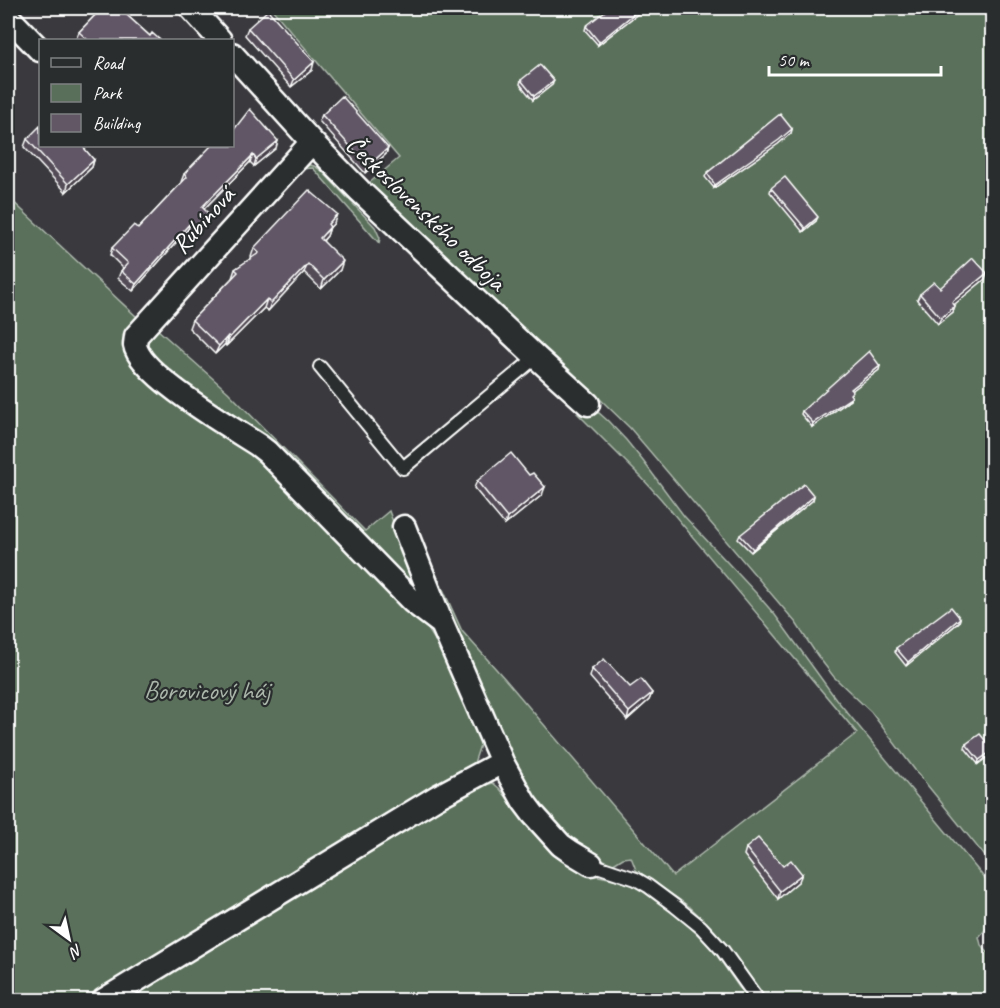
<svg xmlns="http://www.w3.org/2000/svg" width="1000" height="1008" font-family="Caveat,sans-serif">
	<style>
		.green { fill: #5a6f5a; stroke: #acb7ac; stroke-width: 1.5 }
		.lines { fill: none; stroke-linecap: round; stroke-linejoin: round }
		.service-casing { stroke: #fff; stroke-width: 16 }
		.minor-casing { stroke: #fff; stroke-width: 27 }
		.service { stroke: #2a2d2e; stroke-width: 12 }
		.minor { stroke: #2a2d2e; stroke-width: 22 }
		.wall { fill: #534b57; stroke: #fff; stroke-width: 1.5 }
		.shaded-wall { fill: #443d47; stroke: #fff; stroke-width: 1.5 }
		.building { fill: #615765; stroke: #fff; stroke-width: 1.5 }
		.labels { text-anchor: middle; dominant-baseline: central; stroke-width: 4.5; stroke-linejoin: round; paint-order: stroke }
		.street-label { font-size: 26px; fill: #fff; stroke: #2a2d2e }
		.park-label { font-size: 26px; fill: #acb7ac; stroke: #2a2d2e }
	</style>
	<rect width="100%" height="100%" fill="#3a3a3e"/>
	<filter id="ink" filterUnits="userSpaceOnUse"><feTurbulence type="fractalNoise" baseFrequency=".0167" numOctaves="2"/><feDisplacementMap in="SourceGraphic" scale="12" xChannelSelector="R" yChannelSelector="G"/><feConvolveMatrix kernelMatrix="1 2 1 2 8 2 1 2 1" color-interpolation-filters="sRGB"/></filter>
	<g filter="url(#ink)">
		<path class="green" d="M271,8H992V865L915,770L871,712L834,677L817,655L796,623L630,428L572,372L408,224L368,184L399,158Z
			M310,165L314,166L321,170L375,227L380,238L379,243L313,168L300,169Z
			M8,197L139,319L129,335L256,453L428,629C451,663 465,704 481,742L474,763L84,1000H8Z
			M157,329L228,392L365,531L389,511L421,597L223,414L143,350L149,335Z
			M594,412L599,413L608,421L626,440L643,461L684,516L756,593L775,615L836,699L991,886L992,888V922L979,937L981,945L991,956H992V1000H767L726,944L712,928L690,907L636,870L631,857L623,858L612,865L559,832L525,788L460,643L412,521L462,631L505,679L673,876L857,733L661,499L642,478L578,414L588,416Z
			M493,783L500,789L527,823L567,862L584,873L633,883L648,891L678,916L711,947L748,1000H122L464,794L478,787Z"/>
		<g class="lines">
			<g class="service-casing">
				<path id="service" d="M320,367L403,468L536,357
					M591,864L636,879L648,886L675,906L701,927L723,951L758,1000"/>
			</g>
			<g class="minor-casing">
				<path id="minor" d="M191,8L220,40
					M8,17L40,50
					M232,54L312,142L360,191L536,357L588,404
					M312,142L136,336C136,338 135,343 135,345C140,375 232,428 258,445L267,452L413,602L442,624L502,762L524,802L533,814L561,845L571,852L591,864
					M404,527L442,624
					M104,1000L437,797L502,762"/>
			</g>
			<use href="#service" class="service"/>
			<use href="#minor" class="minor"/>
		</g>
		<path class="wall" d="M97,8H119L150,36L160,40H78L76,39L79,32L100,10Z
			M645,8L598,45L585,30L586,26Z
			M248,28L312,70L291,87L245,35Z
			M521,80L552,85L533,100L520,84Z
			M322,115L388,148L386,154L365,173L319,121Z
			M792,129L791,133L778,144L714,188L705,177L707,173Z
			M27,139L84,149L94,160L92,167L66,192L24,147Z
			M276,148L254,166L250,162L204,209L206,221L193,234L188,229L133,291L118,278L121,271L123,268L110,255L112,248L138,229L182,182H181L184,174Z
			M771,188L816,221L803,232L770,192Z
			M334,223L330,227L327,236L323,241L340,270L321,289L304,272L268,311L264,308L226,346L225,344L215,354L189,328L192,320L232,278L235,269L252,258L251,257L254,248Z
			M985,279L954,304L953,312L938,324L917,300L920,294Z
			M879,370L852,390L850,400L812,427L801,414L802,411Z
			M477,481L542,495L505,525L474,488Z
			M813,500L751,552L738,539L740,535Z
			M960,618L959,622L906,666L895,652L896,648Z
			M592,669L630,687L652,693L649,700L627,720L590,677Z
			M966,744L993,750L991,754L978,764L965,748Z
			M746,848L799,881L778,899L744,855Z"/>
		<path class="shaded-wall" d="M641,8H645L598,45L599,42Z
			M314,62L312,70L291,87L294,80Z
			M554,81L552,85L533,100L534,96Z
			M14,97L11,104L8,108V104Z
			M792,129L791,133L778,144L714,188L715,185Z
			M278,141L276,148L254,166L256,159Z
			M388,148L386,154L365,173L368,166Z
			M253,155L250,162L199,214L202,207Z
			M94,160L92,167L66,192L68,184Z
			M208,213L206,221L193,234L196,227Z
			M337,214L334,223L325,233L328,224Z
			M818,217L816,221L803,232L805,228Z
			M191,222L188,229L133,291L136,284Z
			M330,227L327,236L317,247L320,238Z
			M343,261L340,270L321,289L324,280Z
			M308,264L304,272L268,311L271,303Z
			M987,273L985,279L950,308L952,302Z
			M267,299L264,308L226,346L230,337Z
			M955,306L953,312L938,324L941,318Z
			M228,336L225,344L215,354L219,346Z
			M880,366L879,370L849,393L851,389Z
			M852,397L850,400L812,427L813,423Z
			M545,487L542,495L505,525L507,518Z
			M814,496L813,500L751,552L753,549Z
			M960,618L959,622L906,666L908,662Z
			M652,693L649,700L627,720L629,712Z
			M993,750L991,754L978,764L979,760Z
			M802,874L799,881L778,899L780,891Z"/>
		<path class="building" d="M102,8H119L150,36L152,33L160,40H88L79,32Z
			M609,8H641L599,42L586,26Z
			M268,10L314,62L294,80L248,28Z
			M540,65L554,81L534,96L521,80Z
			M8,91L14,97L8,104Z
			M342,96L388,148L368,166L322,115Z
			M250,109L278,141L256,159L253,155L202,207L208,213L196,227L191,222L136,284L121,271L128,263L112,248L134,225L138,229L187,177L184,174L211,146H232V132Z
			M780,114L792,129L779,140L715,185L707,173Z
			M40,126V146H86L84,148L94,160L68,184L27,139Z
			M785,177L818,217L805,228L771,188Z
			M309,190L337,214L328,224L330,227L320,238L343,261L324,280L308,264L271,303L267,299L230,337L228,336L219,346L192,320L238,272L235,269L259,253L254,248Z
			M973,258L987,273L952,302L955,306L941,318L920,294L934,282L940,288Z
			M869,351L880,366L851,389L853,391L850,394L852,397L813,423L802,411Z
			M511,453L529,475L533,473L545,487L507,518L477,481Z
			M804,484L814,496L753,549L740,535Z
			M951,607L960,618L908,662L896,648Z
			M604,659L630,687L641,679L652,693L629,712L592,669Z
			M980,734L993,750L979,760L966,744Z
			M758,838L783,866L791,860L802,874L780,891L746,848Z"/>
	</g>
	<g class="labels">
		<g class="street-label">
			<text transform="translate(426 213) rotate(44)">Československého odboja</text>
			<text transform="translate(203 220) rotate(-48)">Rubínová</text>
		</g>
		<g class="park-label">
			<text x="207" y="690">Borovicový háj</text>
		</g>
	</g>
	<rect width="1000" height="1008" fill="none" stroke="#2a2d2e" stroke-width="30"/>
	<rect x="15" y="15" width="970" height="978" fill="none" stroke="#fff" stroke-width="2" filter="url(#ink)"/>
	<rect x="39" y="39" width="195" height="108" fill="#2a2d2e" stroke="#7f8182" stroke-width="1.5"/>
	<rect x="51" y="58" width="30" height="9" fill="#2a2d2e" stroke="#7f8182" stroke-width="1.5"/>
	<text x="93" y="69" font-size="18" fill="#ffffff">Road</text>
	<rect x="51" y="84" width="30" height="18" fill="#5a6f5a" stroke="#7f8182" stroke-width="1.5"/>
	<text x="93" y="99" font-size="18" fill="#ffffff">Park</text>
	<rect x="51" y="114" width="30" height="18" fill="#615765" stroke="#7f8182" stroke-width="1.5"/>
	<text x="93" y="129" font-size="18" fill="#ffffff">Building</text>
	<g transform="translate(69 939) rotate(147)" stroke="#2a2d2e" stroke-width="4.5" paint-order="stroke">
	<path d="M0-4.5L10 22L0 15L-10 22Z" fill="#ffffff"/>
	<text y="-9" font-size="16" font-weight="bold" text-anchor="middle" fill="#ffffff">N</text>
	</g>
	<path d="M769 66v9h172v-9" fill="none" stroke="#ffffff" stroke-width="3"/>
	<text x="778" y="66" font-size="18" fill="#ffffff" stroke="#2a2d2e" stroke-width="4.5" paint-order="stroke">50 m</text>
</svg>
